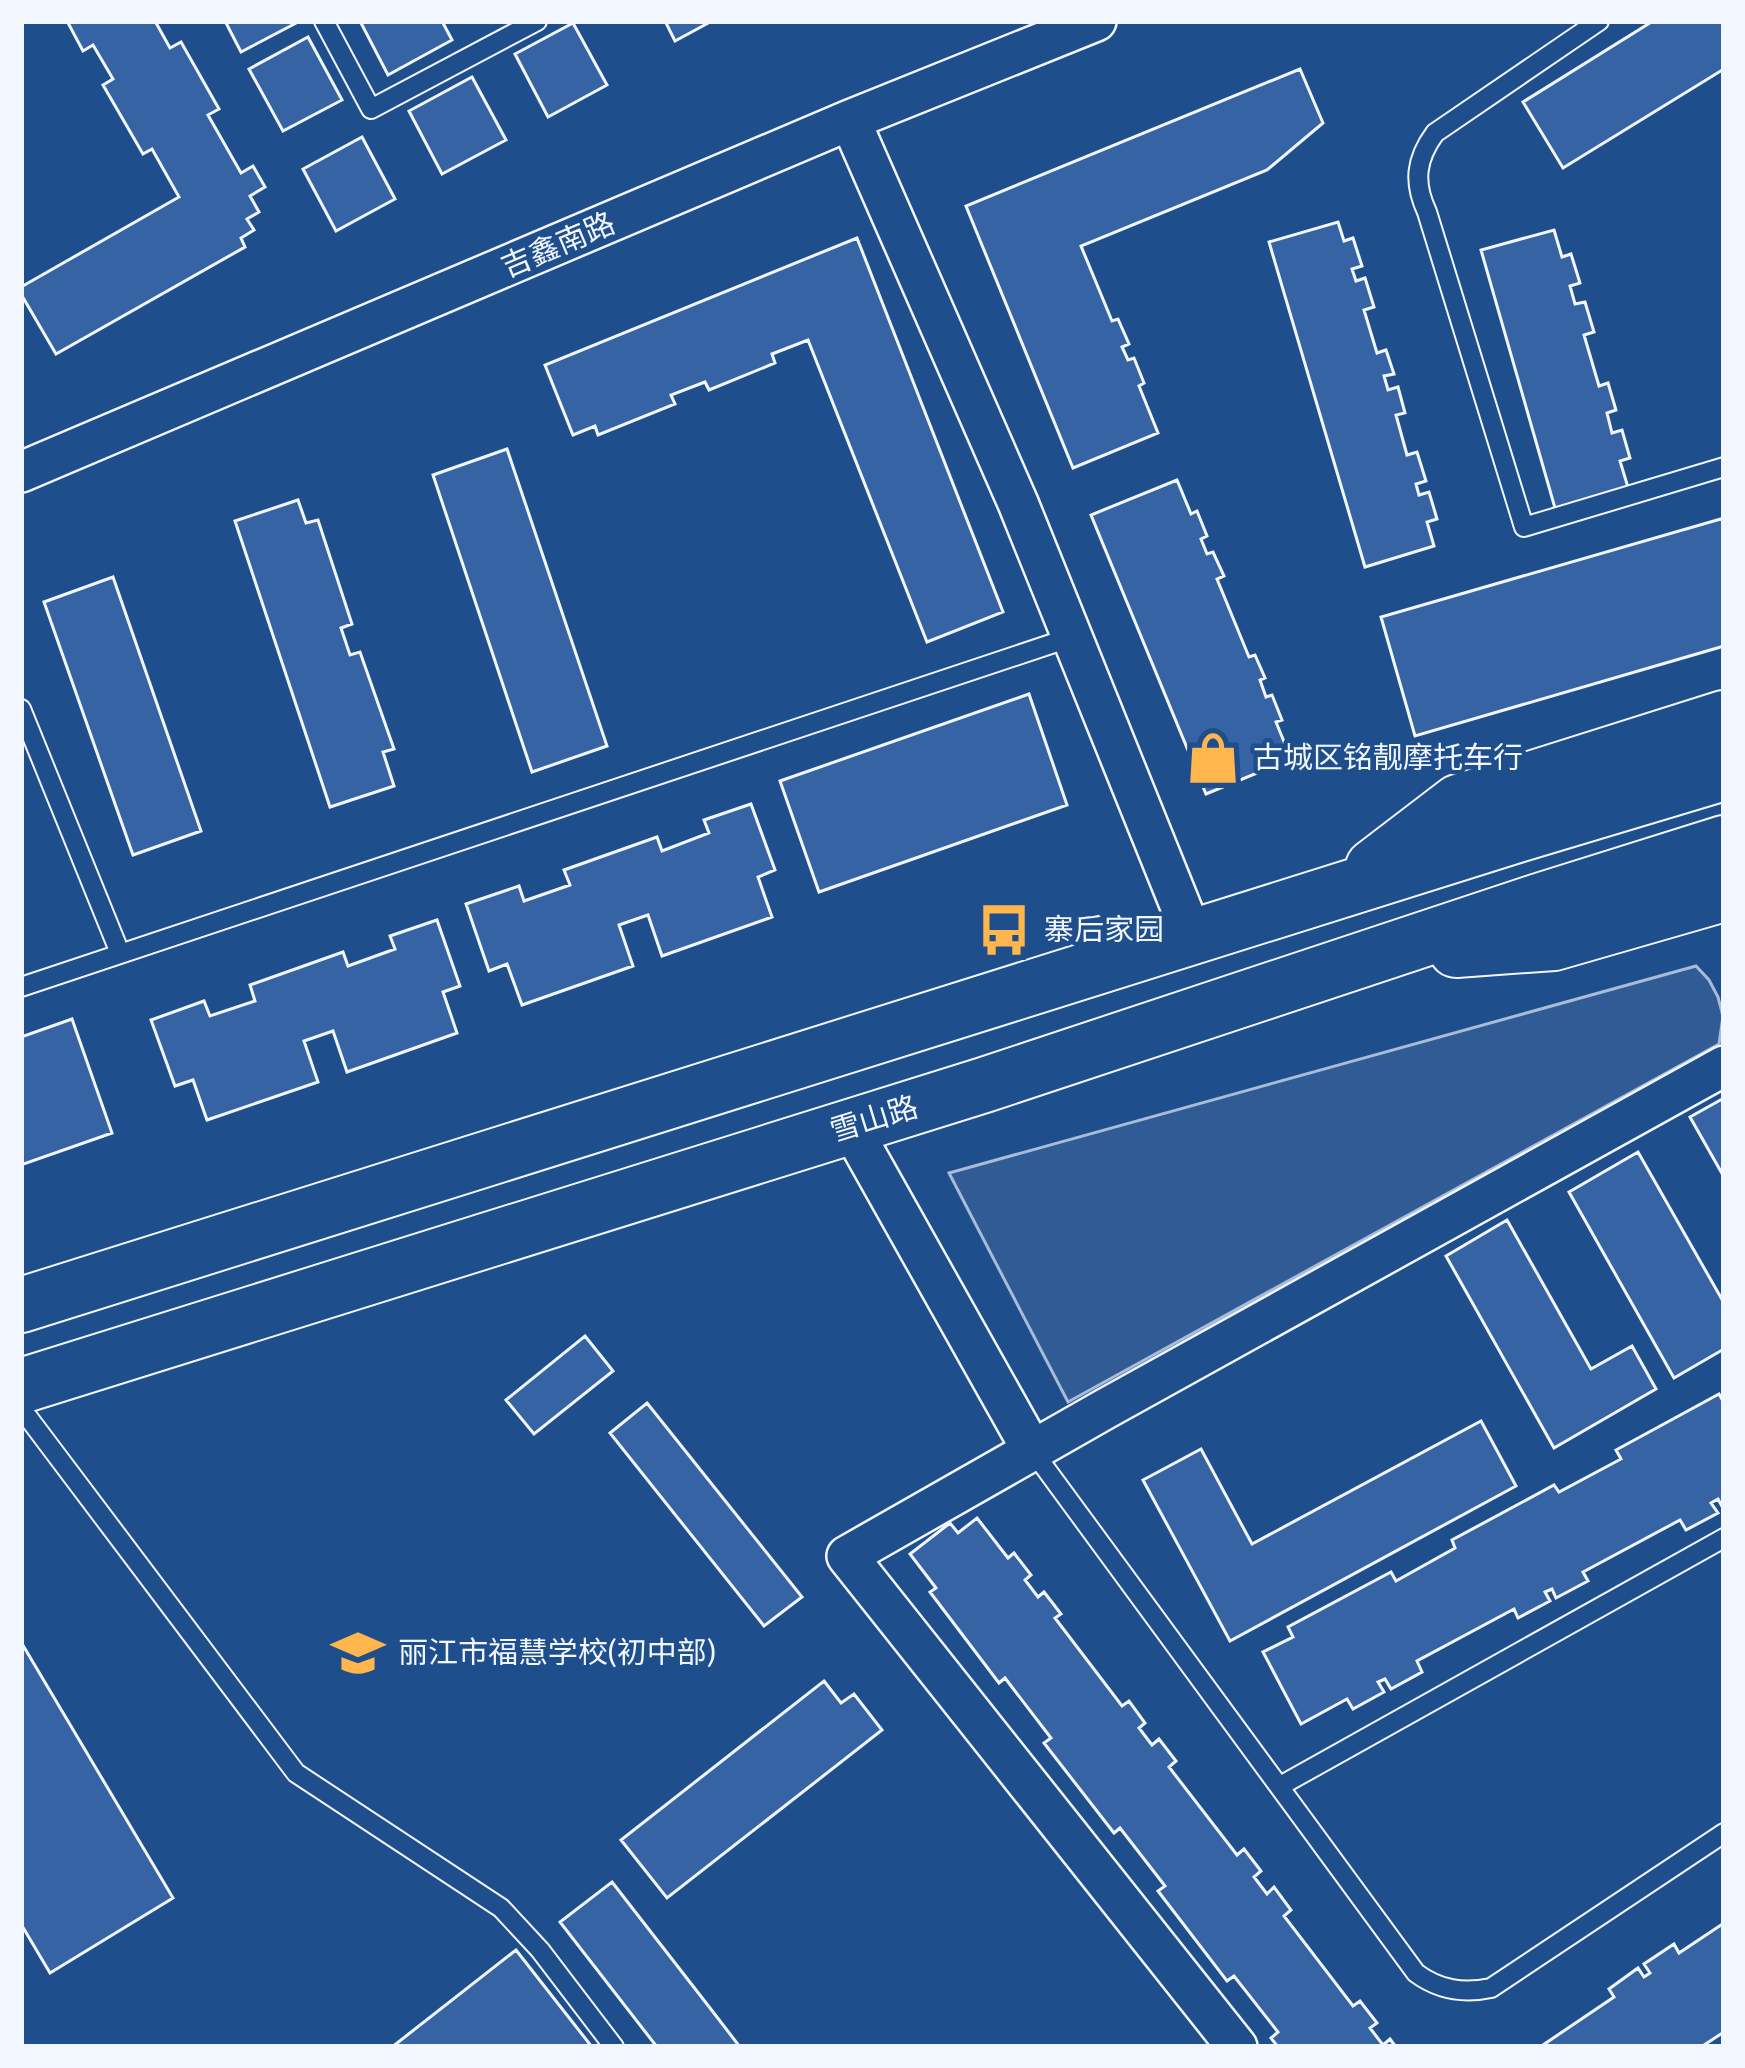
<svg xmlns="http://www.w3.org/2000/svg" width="1745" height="2068" font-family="'Fira Sans Condensed','Noto Sans SC',sans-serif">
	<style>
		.built { fill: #305b95; stroke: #a8bbd7; stroke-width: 3 }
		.building { fill: #3563a3; stroke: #f2f6ff; stroke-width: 3 }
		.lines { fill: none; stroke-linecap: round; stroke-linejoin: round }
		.lane-casing { stroke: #f2f6ff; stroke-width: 22 }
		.street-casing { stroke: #f2f6ff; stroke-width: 44 }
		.secondary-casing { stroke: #f2f6ff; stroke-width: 58 }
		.lane { stroke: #1f4e8c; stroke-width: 18 }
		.street { stroke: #1f4e8c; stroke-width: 39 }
		.secondary { stroke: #1f4e8c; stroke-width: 54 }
		.labels { text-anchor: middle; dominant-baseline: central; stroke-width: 9; stroke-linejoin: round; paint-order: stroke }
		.street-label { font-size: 30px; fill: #f2f6ff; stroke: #1f4e8c }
		.poi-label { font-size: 30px; fill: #f2f6ff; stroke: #1f4e8c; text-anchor: start }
	</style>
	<rect width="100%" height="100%" fill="#1f4e8c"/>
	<path class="built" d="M1696,966L1709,980L1718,997L1723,1016L1719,1044L1068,1402L949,1173Z"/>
	<path class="building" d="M67,21H155L170,48L181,42L219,109L208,115L241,173L253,166L265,187L250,196L259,212L247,219L254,230L241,238L245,247L56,354L21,294V287L179,197L152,149L143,154L103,85L113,79L93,45L83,51Z
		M225,21H300L241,52Z
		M360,21H442L452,40L388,75Z
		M665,21H712L675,41Z
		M1653,21H1724V69L1563,168L1523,102Z
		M573,23L607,85L548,117L515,54Z
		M308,37L342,100L283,131L249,69Z
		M1300,69L1323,123L1267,170L1081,246L1112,321L1118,319L1129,344L1122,347L1128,360L1134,358L1144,383L1139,386L1158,433L1073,468L966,206Z
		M472,77L506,140L442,174L409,111Z
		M362,137L395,199L336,231L303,169Z
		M1338,222L1344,241L1353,238L1362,266L1352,269L1356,281L1365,278L1374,307L1364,310L1377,353L1386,350L1394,374L1384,376L1388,390L1398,387L1405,413L1396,415L1407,455L1417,452L1426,481L1416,484L1419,495L1429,492L1437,519L1427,522L1434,546L1365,567L1269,242Z
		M1554,230L1562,257L1571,254L1580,283L1570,286L1575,304L1585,302L1594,332L1584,335L1599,386L1608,383L1616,410L1607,413L1612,433L1622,430L1630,458L1620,461L1630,494L1557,515L1481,250Z
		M857,238L1003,612L927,642L808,340L772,354L775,363L709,390L705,382L671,395L675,404L598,435L595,426L573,435L545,365Z
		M507,449L607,746L532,772L433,475Z
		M1177,480L1191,514L1197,511L1207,536L1201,539L1207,554L1213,552L1224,576L1217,579L1249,657L1255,655L1265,678L1260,680L1266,697L1272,695L1282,720L1276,722L1291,759L1206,794L1091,515Z
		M298,500L306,523L318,520L352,624L341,628L350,655L360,652L394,749L383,752L394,786L330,807L235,521Z
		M1724,518V646L1415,736L1381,617Z
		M113,577L201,831L133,855L44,602Z
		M1029,694L1067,805L819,892L780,781Z
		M751,804L775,870L758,877L772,917L662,956L648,915L619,925L633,966L522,1005L507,964L489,971L466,904L519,886L524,901L570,885L564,870L657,837L662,851L709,833L704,820Z
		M437,920L460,986L443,992L457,1033L347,1072L333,1031L304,1041L318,1082L207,1120L193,1080L175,1086L151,1020L204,1001L210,1016L255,1001L250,985L343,952L348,966L395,949L390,936Z
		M72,1019L112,1133L21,1165V1037Z
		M1724,1098V1177L1690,1117Z
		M1638,1152L1724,1303V1349L1674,1378L1569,1192Z
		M1507,1220L1591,1369L1632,1346L1656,1389L1554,1448L1446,1256Z
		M585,1336L613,1371L534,1434L506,1400Z
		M1719,1394L1724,1403V1510L1718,1499L1711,1503L1718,1513L1686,1530L1680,1520L1583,1572L1588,1581L1556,1598L1552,1589L1545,1592L1550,1601L1518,1618L1514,1609L1417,1661L1422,1672L1391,1689L1385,1679L1378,1682L1384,1692L1353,1709L1347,1699L1301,1724L1263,1652L1293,1637L1288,1627L1391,1572L1396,1581L1455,1548L1452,1540L1554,1485L1559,1492L1621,1459L1616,1450Z
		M647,1403L802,1597L764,1626L610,1433Z
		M1481,1421L1516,1486L1230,1641L1143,1480L1201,1449L1252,1544Z
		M977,1518L1008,1558L1014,1553L1031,1575L1025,1580L1038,1597L1044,1592L1061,1614L1055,1618L1122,1706L1129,1701L1145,1723L1139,1728L1152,1745L1159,1739L1176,1761L1169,1767L1237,1855L1244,1849L1261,1871L1254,1877L1267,1894L1274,1887L1291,1910L1284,1916L1353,2006L1360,2001L1377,2023L1370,2028L1383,2045L1390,2039L1396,2047H1278L1271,2038L1278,2032L1234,1976L1227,1981L1158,1891L1165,1886L1120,1828L1114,1833L1044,1743L1051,1738L1005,1678L999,1683L930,1592L936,1588L910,1554L950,1523L958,1533Z
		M21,1642L173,1898L50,1973L21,1924Z
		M824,1681L841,1703L854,1694L882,1730L667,1898L621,1840Z
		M612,1882L710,2008L740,2047H657L560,1922Z
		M1724,1923V2032L1701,2047H1540L1614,1997L1609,1989L1638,1968L1644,1977L1650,1973L1644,1964L1674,1944L1679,1953Z
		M516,1950L592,2047H392Z"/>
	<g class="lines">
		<g class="lane-casing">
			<path id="lane" d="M324,21L371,109L537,21
				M1599,21L1435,133C1416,159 1413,182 1427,212L1524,527L1724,467
				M21,709L120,953
				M21,987L1072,637
				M21,1408L296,1773L501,1908L540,1950L614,2047
				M1032,1450L1416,1973C1439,1990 1463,1994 1491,1988L1724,1833
				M1280,1786L1724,1538"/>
		</g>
		<g class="street-casing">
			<path id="street" d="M850,120L1018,503L1193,937
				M21,472L850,120L1096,21
				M850,1126L1032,1450
				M1237,2047L847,1556L1105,1409L1724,1066"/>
		</g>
		<g class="secondary-casing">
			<path id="secondary" d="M1373,867L1458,802L1724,718
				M1456,950L1554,943L1724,894
				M21,1305L1517,835L1724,773
				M21,1386L984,1085L1539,901L1724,843"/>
		</g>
		<use href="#lane" class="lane"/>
		<use href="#street" class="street"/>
		<use href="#secondary" class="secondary"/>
	</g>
	<defs>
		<g id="shop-bare" transform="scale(4.14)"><path d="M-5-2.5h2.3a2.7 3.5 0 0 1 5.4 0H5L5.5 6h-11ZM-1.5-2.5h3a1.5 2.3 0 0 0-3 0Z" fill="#ffb74d" stroke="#1f4e8c" stroke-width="2.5" paint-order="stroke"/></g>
		<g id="bus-bare" transform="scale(4.14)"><path d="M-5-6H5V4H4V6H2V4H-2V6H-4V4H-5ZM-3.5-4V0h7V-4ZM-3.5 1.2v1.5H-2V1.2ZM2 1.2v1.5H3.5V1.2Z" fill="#ffb74d" stroke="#1f4e8c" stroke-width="2.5" paint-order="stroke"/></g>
		<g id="school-bare" transform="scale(4.14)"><path d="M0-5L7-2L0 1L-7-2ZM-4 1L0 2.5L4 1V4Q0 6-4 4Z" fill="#ffb74d" stroke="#1f4e8c" stroke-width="2.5" paint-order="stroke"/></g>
	</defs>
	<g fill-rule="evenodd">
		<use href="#shop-bare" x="1213" y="758"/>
		<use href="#bus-bare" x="1004" y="930"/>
		<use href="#school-bare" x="358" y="1653"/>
	</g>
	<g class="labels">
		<g class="street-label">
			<text transform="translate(558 245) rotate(-23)">吉鑫南路</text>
			<text transform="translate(874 1119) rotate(-17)">雪山路</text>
		</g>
		<g class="poi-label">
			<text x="1253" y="758">古城区铭靓摩托车行</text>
			<text x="1044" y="930">寨后家园</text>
			<text x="398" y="1653">丽江市福慧学校(初中部)</text>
		</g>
	</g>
	<rect width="1745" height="2068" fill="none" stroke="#f2f6ff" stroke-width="48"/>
</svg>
